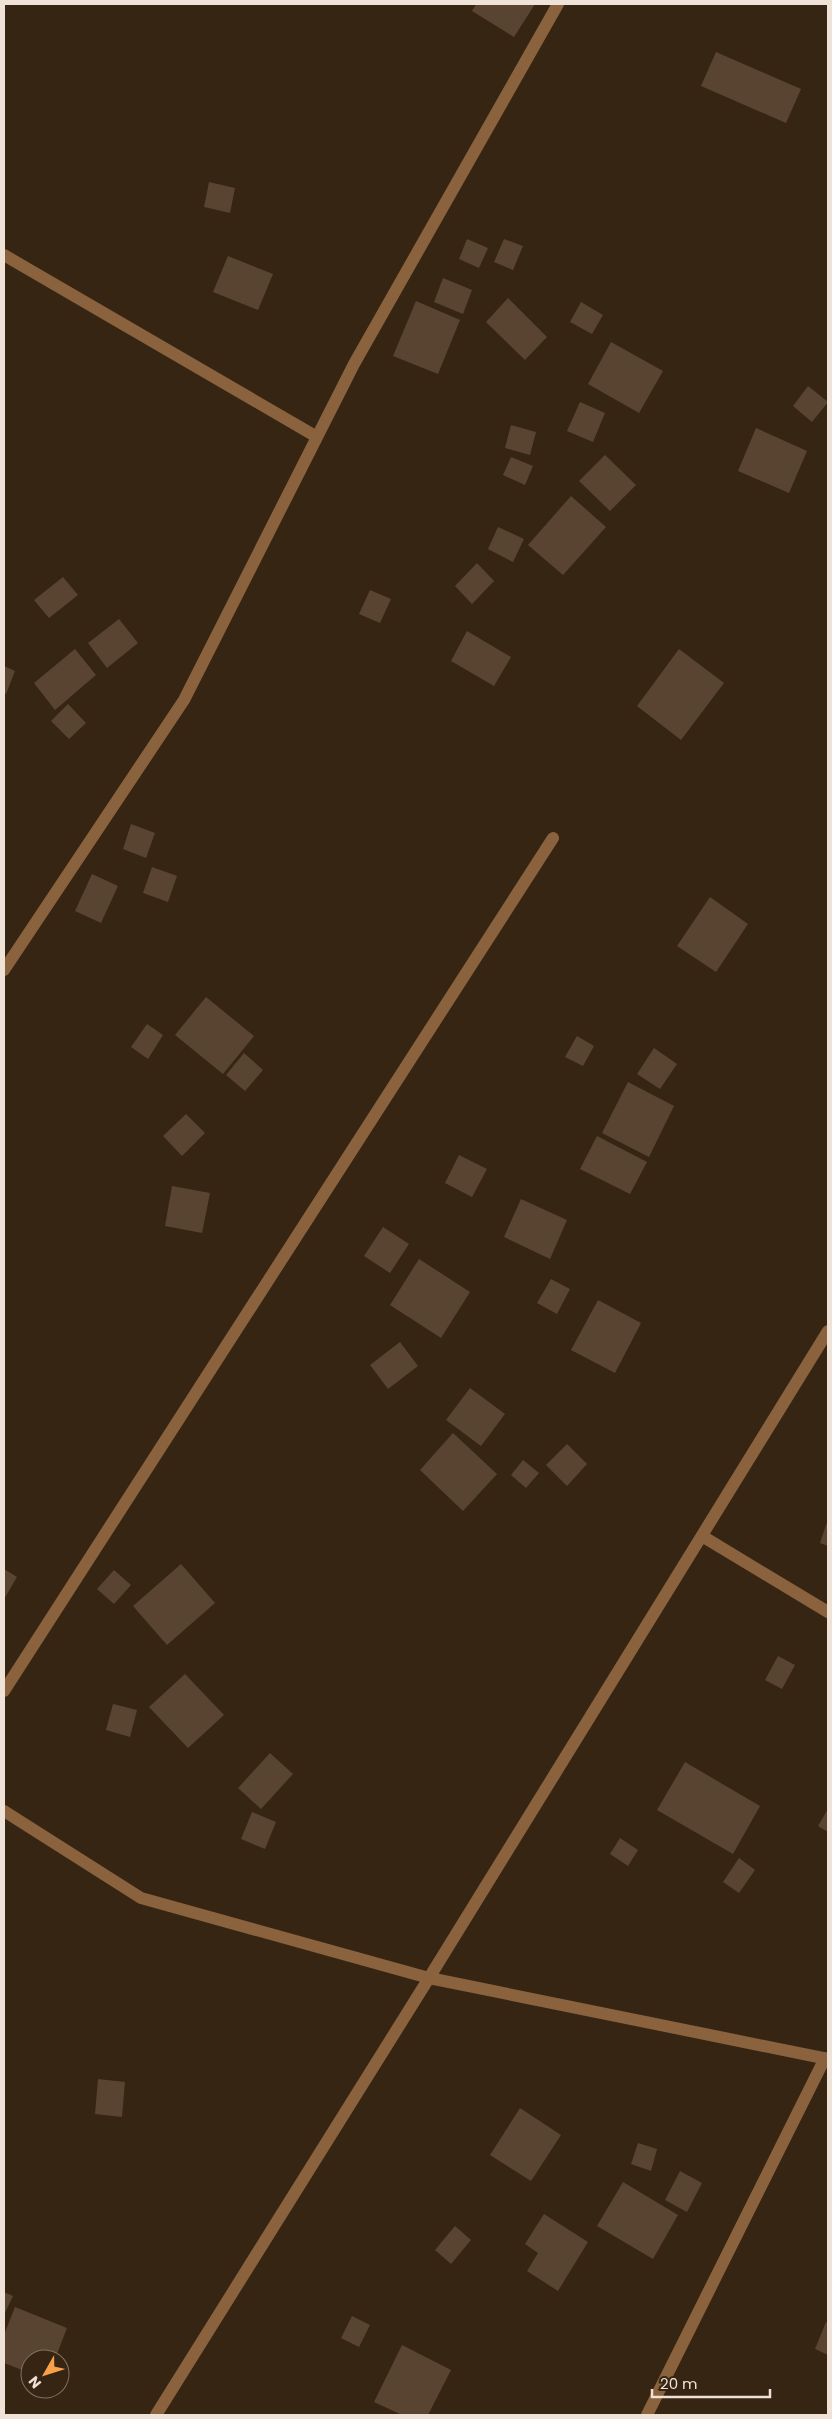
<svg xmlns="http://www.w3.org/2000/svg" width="832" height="2419" font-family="Poppins,sans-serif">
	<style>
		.building { fill: #594431 }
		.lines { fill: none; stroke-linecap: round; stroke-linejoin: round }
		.minor { stroke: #8a623d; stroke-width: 12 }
	</style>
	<rect width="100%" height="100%" fill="#372513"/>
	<path class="building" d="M476,4H535L514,37L472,11Z
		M716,52L801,89L786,123L701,86Z
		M209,182L235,188L230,213L204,207Z
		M467,239L488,248L479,268L459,259Z
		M504,239L523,246L513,270L494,262Z
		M228,256L273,274L258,310L213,292Z
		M443,278L472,290L463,314L434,302Z
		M508,298L547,337L525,360L486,322Z
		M416,301L460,320L438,374L393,356Z
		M581,302L603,315L592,334L570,322Z
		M611,342L663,371L639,413L588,384Z
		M808,386L828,402L812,422L793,406Z
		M580,402L605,413L593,442L567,431Z
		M511,425L536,432L530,455L505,448Z
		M756,428L807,451L789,493L738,471Z
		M605,455L636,485L610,511L579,481Z
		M511,457L533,466L525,485L503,475Z
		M571,496L606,527L563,575L528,545Z
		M498,527L524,539L513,562L488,549Z
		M477,563L494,581L472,604L455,586Z
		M63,577L78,595L49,618L34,600Z
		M370,590L391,599L380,623L359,614Z
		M119,619L138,643L107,668L88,643Z
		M467,631L511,657L494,686L451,661Z
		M75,649L96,675L55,710L34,683Z
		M679,649L724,683L681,740L637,706Z
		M4,666L15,671L6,694L4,693Z
		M68,704L86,723L69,739L51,721Z
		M131,824L155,833L146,858L123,849Z
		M152,867L177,876L168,902L143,893Z
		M92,874L118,886L101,923L75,911Z
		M710,897L748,924L716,972L677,946Z
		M206,997L254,1036L223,1074L175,1035Z
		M147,1024L163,1035L148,1059L131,1047Z
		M577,1036L594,1046L583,1066L565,1057Z
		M654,1048L677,1064L660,1089L637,1074Z
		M244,1053L263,1070L245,1091L226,1075Z
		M628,1082L674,1106L649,1157L602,1133Z
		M186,1114L205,1133L182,1156L163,1136Z
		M597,1136L647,1162L630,1194L580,1169Z
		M459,1155L487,1169L472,1197L445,1183Z
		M172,1186L210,1193L202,1233L165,1226Z
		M521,1199L567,1220L550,1259L504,1237Z
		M383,1227L409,1244L390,1273L364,1256Z
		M419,1259L470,1292L441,1338L390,1305Z
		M551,1279L570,1289L557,1314L537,1303Z
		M598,1300L641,1323L615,1373L571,1350Z
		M400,1342L418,1366L388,1389L370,1365Z
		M470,1388L505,1414L481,1446L446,1420Z
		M453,1433L497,1474L463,1511L420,1470Z
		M567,1444L587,1464L567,1486L546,1465Z
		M523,1460L539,1473L526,1488L511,1475Z
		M828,1519V1546L820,1543Z
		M181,1564L215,1603L167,1645L133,1606Z
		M4,1569L17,1577L4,1599Z
		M114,1570L131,1585L114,1604L97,1589Z
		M778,1656L795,1665L782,1689L765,1680Z
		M185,1674L224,1715L188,1748L149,1707Z
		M113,1704L137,1710L130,1737L106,1730Z
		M270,1753L293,1774L261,1809L238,1788Z
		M685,1762L760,1806L733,1854L657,1810Z
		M828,1809V1832L818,1826Z
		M252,1812L276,1822L265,1849L241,1839Z
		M620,1838L638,1850L628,1866L610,1854Z
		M739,1858L755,1870L739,1893L723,1882Z
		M98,2079L125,2082L122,2117L95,2114Z
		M520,2108L561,2135L531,2181L490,2155Z
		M638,2143L657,2149L651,2171L631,2164Z
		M680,2171L702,2183L687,2212L665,2200Z
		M623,2182L678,2215L653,2259L597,2226Z
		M544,2214L588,2242L558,2291L527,2271L538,2253L525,2244Z
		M455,2226L471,2240L451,2264L435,2250Z
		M4,2292L13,2296L4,2315Z
		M15,2307L67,2328L55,2359H30V2373L4,2363V2335Z
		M352,2316L370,2325L359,2347L341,2338Z
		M826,2322L828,2323V2355L815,2349Z
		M402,2345L451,2370L428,2415H402L374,2402Z"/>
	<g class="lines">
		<path class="minor" d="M4,255L317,437
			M4,970L184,700L354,364L558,4
			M702,1536L828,1612
			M4,1691L553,838
			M4,1811L141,1898L429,1978L828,2059
			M156,2415L429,1978L828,1331
			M647,2415L825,2058"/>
	</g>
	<rect width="832" height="2419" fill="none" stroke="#efe3d7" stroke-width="10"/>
	<g transform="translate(45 2374) rotate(231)"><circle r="24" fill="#372513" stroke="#817161"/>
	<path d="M0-4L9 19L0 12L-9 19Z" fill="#f7a149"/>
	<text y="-8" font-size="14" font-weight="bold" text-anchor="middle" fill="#efe3d7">N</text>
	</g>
	<path d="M652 2389v8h118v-8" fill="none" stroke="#efe3d7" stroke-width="2.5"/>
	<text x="660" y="2389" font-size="15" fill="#efe3d7" stroke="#372513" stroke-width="4" paint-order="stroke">20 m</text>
</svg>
